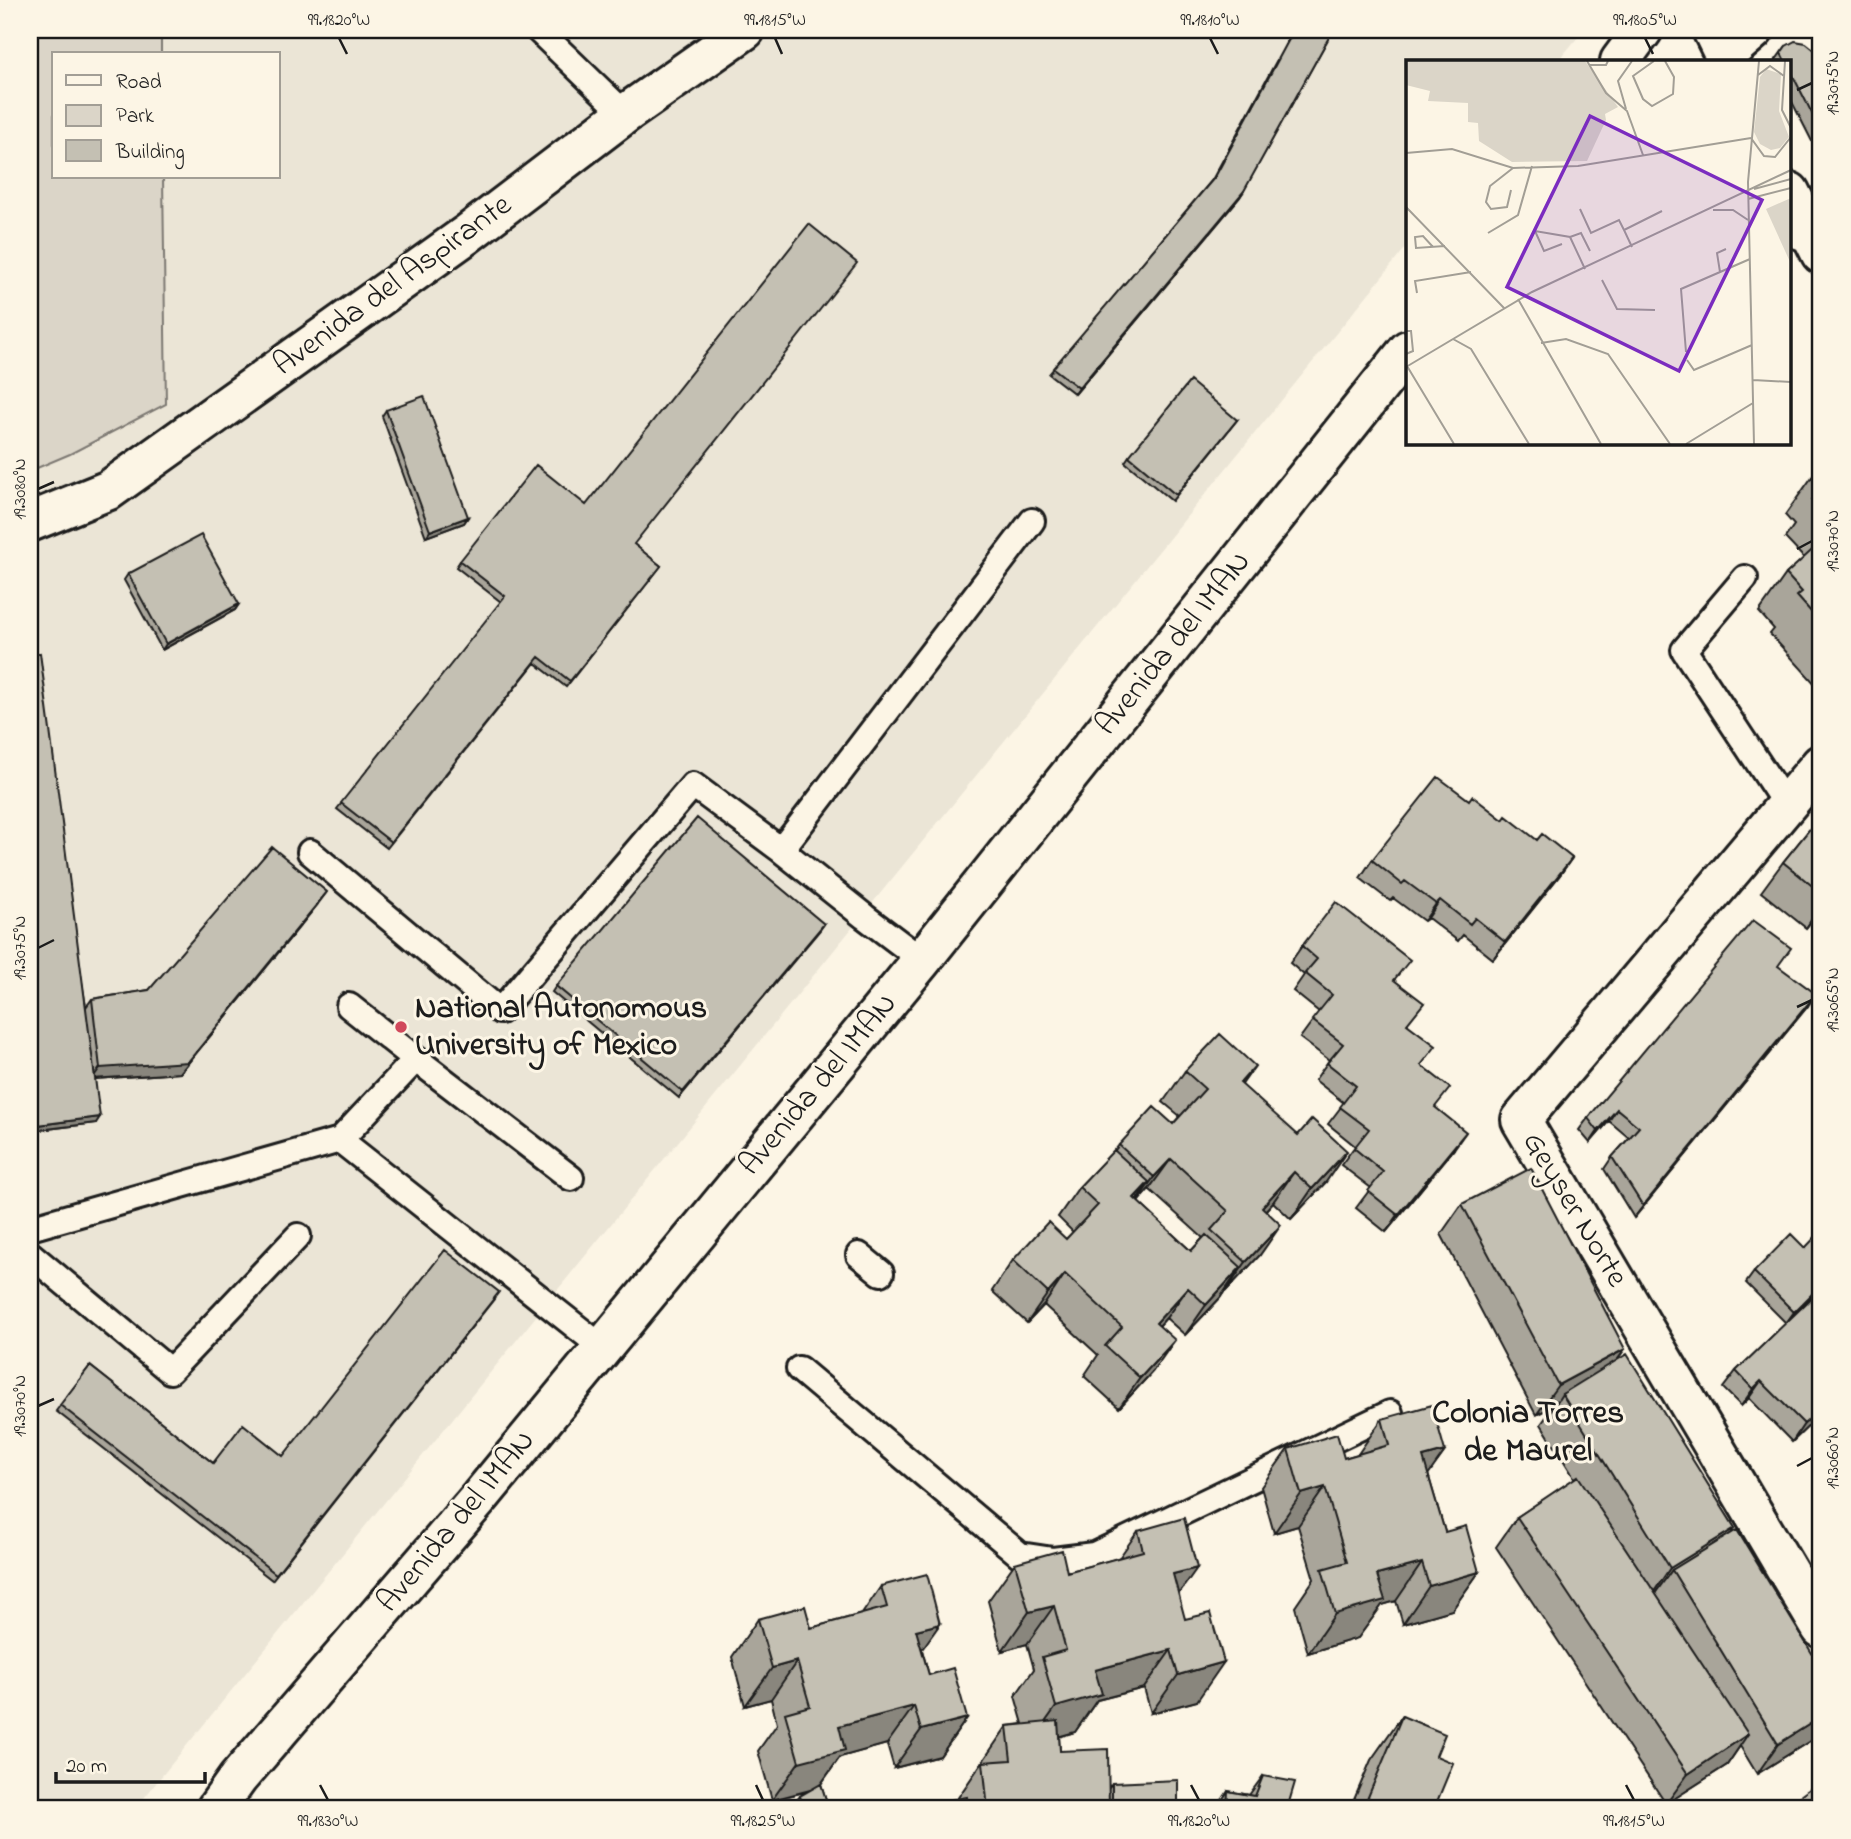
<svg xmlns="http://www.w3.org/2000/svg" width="1851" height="1839" font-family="'Indie Flower',sans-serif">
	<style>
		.built { fill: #ebe5d6; fill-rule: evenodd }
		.green { fill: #dbd5c8; stroke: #7c7872; stroke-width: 2 }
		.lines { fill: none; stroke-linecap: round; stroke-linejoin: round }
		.service-casing { stroke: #1c1c1c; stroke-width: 30 }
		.minor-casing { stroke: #1c1c1c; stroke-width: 44 }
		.tertiary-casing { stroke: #1c1c1c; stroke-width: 44 }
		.primary-casing { stroke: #1c1c1c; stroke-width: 44 }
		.service { stroke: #fcf5e5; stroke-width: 24 }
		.minor { stroke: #fcf5e5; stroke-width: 38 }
		.tertiary { stroke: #fcf5e5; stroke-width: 38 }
		.primary { stroke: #fcf5e5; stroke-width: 38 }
		.wall { fill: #a9a59a; stroke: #1c1c1c; stroke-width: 2; fill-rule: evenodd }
		.shaded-wall { fill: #89867d; stroke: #1c1c1c; stroke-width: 2 }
		.building { fill: #c4c0b3; stroke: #1c1c1c; stroke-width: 2 }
		.ticks { fill: none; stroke: #1c1c1c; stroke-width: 2.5 }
		.poi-dot { fill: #d1495b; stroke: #fcf5e5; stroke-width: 2.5 }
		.labels { text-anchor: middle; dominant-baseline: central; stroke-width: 6; stroke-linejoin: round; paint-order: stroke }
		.street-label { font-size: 32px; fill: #1c1c1c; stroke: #fcf5e5 }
		.poi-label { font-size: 32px; font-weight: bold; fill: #1c1c1c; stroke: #fcf5e5; text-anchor: start }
		.neighbourhood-label { font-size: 33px; font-weight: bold; fill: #1c1c1c; stroke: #fcf5e5 }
		.inset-road { fill: none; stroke: #a29e95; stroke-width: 2 }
		.view { fill: #7b2cbf; fill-opacity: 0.15; stroke: #7b2cbf; stroke-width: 3.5 }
		.inset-edge { fill: none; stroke: #1c1c1c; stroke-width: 3.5 }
		.neatline { fill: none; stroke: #1c1c1c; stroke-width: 2.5 }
		.ticks-label { font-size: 18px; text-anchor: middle; fill: #1c1c1c }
	</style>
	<rect width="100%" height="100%" fill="#fcf5e5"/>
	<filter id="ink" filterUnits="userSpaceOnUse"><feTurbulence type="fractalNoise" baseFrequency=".0143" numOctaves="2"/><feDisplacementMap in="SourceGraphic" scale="14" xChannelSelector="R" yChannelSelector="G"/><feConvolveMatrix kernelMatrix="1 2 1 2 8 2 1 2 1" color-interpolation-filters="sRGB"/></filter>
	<g filter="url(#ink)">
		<path class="built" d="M30,30H1584L1558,61H1408V245L135,1809H30ZM54,54H278V177H54Z"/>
		<path class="green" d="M30,30H161V54H54V177H163L166,404L70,454L30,471Z"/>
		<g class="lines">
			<g class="service-casing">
				<path id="service" d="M538,30L625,114
					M1745,578L1684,650L1786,805
					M310,852L500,1011L693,785L781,850
					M922,960L865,917L781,850L1032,521
					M349,1006L416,1059
					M340,1140L416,1059L571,1178
					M30,1228L340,1140L603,1348
					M30,1254L170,1371L298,1236
					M859,1255L881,1273
					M799,1369L1020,1555L1053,1560L1094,1555L1390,1413"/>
			</g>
			<g class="minor-casing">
				<path id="minor" d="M30,522L109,490L466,235L625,114L745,30
					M1821,764L1521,1120L1821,1628"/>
			</g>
			<g class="tertiary-casing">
				<path id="tertiary" d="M1712,30L1727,61
					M1790,192L1821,254"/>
			</g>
			<g class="primary-casing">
				<path id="primary" d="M1724,56L1754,30
					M1620,61L1643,30
					M1790,226L1810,233
					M216,1809L238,1778L480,1497L922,960L1408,350"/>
			</g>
			<use href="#service" class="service"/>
			<use href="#minor" class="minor"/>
			<use href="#tertiary" class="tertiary"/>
			<use href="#primary" class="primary"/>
		</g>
		<path class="wall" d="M1293,30H1333L1240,197L1075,394L1049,374L1212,180Z
			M1786,46L1821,55V159L1790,98V61H1775Z
			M386,410L468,517L464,523L426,537L382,416Z
			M1237,420L1172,501L1125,462L1129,456Z
			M1821,469V681L1816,685L1770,634L1774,629L1759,612L1786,574L1804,558L1785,538L1794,525L1785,515L1812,477Z
			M634,545L661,566L566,687L535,663L387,848L337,809L501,602L456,567L460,561Z
			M128,574L239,604L235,610L162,650L124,580Z
			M30,655L86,1007L92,999L149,990L318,904L180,1073L95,1079L96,1123L30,1131Z
			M1469,800L1537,840L1572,858L1560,875L1493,959L1463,935L1458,941L1428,918L1424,921L1393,898L1390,901L1360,878L1372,860Z
			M1821,815V909L1806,928L1761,892L1783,862Z
			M824,924L679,1098L552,992L556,986Z
			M1302,946L1395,980L1408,1025L1436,1108L1454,1149L1386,1232L1356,1208L1371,1188L1341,1165L1355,1146L1328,1124L1344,1103L1315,1080L1329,1060L1300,1038L1319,1012L1293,991L1304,975L1290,963Z
			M1778,966L1808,1006L1634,1218L1604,1169L1612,1157L1629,1138L1609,1121L1590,1143L1579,1130L1588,1118Z
			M1185,1071L1242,1085L1326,1182L1291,1219L1273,1202L1266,1210L1260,1255L1225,1292H1224L1220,1298L1185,1335L1166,1318L1159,1326L1153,1371L1119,1408L1084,1376L1098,1355L1044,1305L1027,1323L992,1291L1013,1260L1066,1239L1073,1232L1058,1217L1079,1187L1115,1150L1119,1145L1173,1124L1180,1116L1163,1102ZM1149,1189L1203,1238L1191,1251L1138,1202Z
			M1462,1204L1616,1361L1821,1668V1734L1757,1774L1740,1746L1727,1765L1666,1804L1496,1547L1517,1517L1575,1479L1541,1424L1555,1405L1536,1415L1441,1234Z
			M1754,1272L1800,1309L1821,1414L1792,1442L1749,1398L1741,1406L1723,1388L1736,1371L1786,1323L1746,1283Z
			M495,1298L272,1580L56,1411L90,1366L213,1463L283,1456Z
			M1382,1419L1445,1451L1428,1474L1445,1532L1479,1572L1452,1610L1403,1624L1396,1601L1382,1605L1358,1638L1308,1653L1295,1607L1314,1579L1298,1526L1274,1533L1261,1487L1288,1449L1344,1458L1358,1454Z
			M1138,1531L1179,1594L1197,1701L1151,1713L1144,1688L1097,1700L1075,1732L1059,1737L1060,1751L1109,1787L1112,1783L1178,1809H904L957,1799L1007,1726L1023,1724L1015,1696L1034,1669L1027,1644L1002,1651L988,1601L1015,1563L1067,1572L1119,1558Z
			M881,1586L922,1650L929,1675L967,1718L940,1756L894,1768L887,1744L840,1757L821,1784L829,1809H790L800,1796L809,1791L772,1800L758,1751L777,1724L771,1699L745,1706L732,1657L758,1619L811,1628L862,1614Z
			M1402,1716L1436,1756L1434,1809H1350L1371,1760Z
			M1263,1776L1287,1809H1216L1228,1791L1249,1795Z"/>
		<path class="shaded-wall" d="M1244,191L1240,197L1075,394L1079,388Z
			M468,517L464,523L426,537L430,531Z
			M239,604L235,610L162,650L166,644Z
			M1572,858L1560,875L1493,959L1505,942Z
			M327,892L318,904L180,1073L92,1079L100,1068Z
			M1440,900L1428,918L1424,921L1436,904Z
			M1821,905V909L1806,928Z
			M824,924L820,930L679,1098L683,1092Z
			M1816,994L1808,1006L1634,1218L1643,1206Z
			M1255,1066L1234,1096L1240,1083Z
			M1617,1109L1609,1121L1590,1143L1598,1131Z
			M100,1117L96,1123L30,1131V1126Z
			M1466,1132L1454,1149L1386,1232L1398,1215Z
			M1347,1151L1326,1182L1291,1219L1312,1189Z
			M1171,1159L1149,1189L1133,1207L1154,1177Z
			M1294,1172L1273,1202L1241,1237L1262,1207Z
			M1149,1182L1128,1212L1134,1198Z
			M1281,1225L1260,1255L1225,1292L1246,1262Z
			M1241,1267L1220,1298L1185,1335L1206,1305Z
			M1065,1274L1044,1305L1027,1323L1048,1293Z
			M1821,1285V1288L1786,1323L1794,1312Z
			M1188,1288L1166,1318L1135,1353L1156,1323Z
			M1175,1340L1153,1371L1119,1408L1140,1378Z
			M1625,1349L1604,1379L1562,1394L1555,1405L1536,1415L1558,1385Z
			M1761,1381L1749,1398L1741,1406L1753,1389Z
			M1821,1408V1414L1792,1442L1804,1424Z
			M1445,1451L1418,1489L1423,1457Z
			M1325,1487L1298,1526L1274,1533L1301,1494Z
			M1735,1528L1714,1559L1672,1570L1654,1595L1649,1599L1670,1568Z
			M1422,1563L1396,1601L1382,1605L1358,1638L1308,1653L1335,1614L1377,1575Z
			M1197,1568L1170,1606L1173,1574Z
			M1479,1572L1452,1610L1403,1624L1429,1586Z
			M1054,1606L1027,1644L1002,1651L1029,1612Z
			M940,1624L913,1662L916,1630Z
			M1171,1650L1144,1688L1097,1700L1075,1732L1029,1745L1056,1707L1095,1670Z
			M797,1661L771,1699L745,1706L772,1668Z
			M1224,1662L1197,1701L1151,1713L1178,1675Z
			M914,1706L887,1744L840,1757L818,1788L772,1800L799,1762L839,1726Z
			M1821,1717V1734L1757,1774L1778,1744Z
			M967,1718L940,1756L894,1768L921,1730Z
			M1748,1734L1727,1765L1666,1804L1688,1774Z"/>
		<path class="building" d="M1294,30H1333L1244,191L1079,388L1053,368L1215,177Z
			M1795,41L1806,43L1821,55V131L1790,70V61H1785L1781,53L1786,46Z
			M809,224L857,263L634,544L661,566L570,681L539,657L391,842L341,803L505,596L460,561L536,465L586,505Z
			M1190,381L1237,420L1176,495L1129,456Z
			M424,396L468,517L430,531L386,410Z
			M1821,469V487L1812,477Z
			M1821,491V510L1812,500Z
			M201,535L239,604L166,644L128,574Z
			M1821,542V623L1797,596L1802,592L1786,574Z
			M40,653L100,1117L30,1126V655Z
			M1438,777L1469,800L1472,796L1503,820L1506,816L1537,840L1542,834L1572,858L1505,942L1475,918L1470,924L1440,900L1436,904L1405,881L1402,884L1372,860Z
			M1821,815V893L1783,862Z
			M697,818L824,924L683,1092L556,986Z
			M272,847L327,892L188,1062L100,1068L92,999L149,990Z
			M1336,902L1410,960L1394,980L1424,1003L1407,1024L1436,1046L1421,1065L1450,1088L1435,1107L1466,1132L1398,1215L1368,1191L1383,1172L1354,1148L1369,1129L1340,1107L1356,1086L1327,1063L1343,1044L1312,1020L1332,995L1305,973L1317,959L1302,946Z
			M1753,920L1791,948L1778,966L1816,994L1643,1206L1612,1157L1639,1127L1617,1109L1598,1131L1588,1118Z
			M1220,1034L1255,1066L1240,1083L1298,1135L1312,1119L1347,1151L1312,1189L1294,1172L1262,1207L1281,1225L1246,1262L1211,1230L1228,1211L1171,1159L1154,1177L1119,1145L1154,1107L1173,1124L1205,1089L1185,1071Z
			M1114,1150L1149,1182L1134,1198L1191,1251L1206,1235L1241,1267L1206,1305L1188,1288L1156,1323L1175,1340L1140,1378L1105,1346L1122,1327L1065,1274L1048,1293L1013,1260L1048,1222L1066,1239L1098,1205L1079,1187Z
			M1531,1168L1625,1349L1558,1385L1462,1204Z
			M1821,1231V1285L1794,1312L1754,1272L1791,1234L1805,1248Z
			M445,1250L499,1292L276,1574L60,1405L90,1366L213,1463L243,1424L283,1456Z
			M1821,1289V1408L1804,1424L1761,1381L1753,1389L1736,1371Z
			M1627,1354L1735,1528L1670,1568L1562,1394Z
			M1432,1405L1445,1451L1423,1457L1445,1532L1466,1526L1479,1572L1429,1586L1422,1563L1377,1575L1385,1600L1335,1614L1322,1569L1347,1562L1325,1487L1301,1494L1288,1449L1337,1434L1344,1458L1389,1445L1382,1419Z
			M1578,1476L1748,1734L1688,1774L1517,1517Z
			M1184,1518L1197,1568L1173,1574L1185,1619L1210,1613L1224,1662L1178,1675L1171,1650L1095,1670L1102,1694L1056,1707L1042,1657L1066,1650L1054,1606L1029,1612L1015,1563L1062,1550L1067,1572L1143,1551L1138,1531Z
			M1737,1530L1821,1668V1717L1778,1744L1672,1570Z
			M927,1574L940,1624L916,1630L929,1675L953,1668L967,1718L921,1730L914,1706L839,1726L845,1750L799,1762L785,1713L810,1706L797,1661L772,1668L758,1619L805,1606L811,1628L887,1607L881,1586Z
			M1402,1716L1445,1734L1436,1756L1453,1763L1434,1809H1363Z
			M1058,1721L1060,1751L1108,1749L1109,1809H988L983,1762L1011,1760L1007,1726Z
			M1263,1776L1295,1782L1287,1809H1227L1228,1791L1255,1796Z
			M1178,1780V1809H1112V1783Z
			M1821,1781V1809H1782Z
			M821,1784L829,1809H804L800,1796Z
			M967,1797L968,1809H904Z
			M764,1803L767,1809H728Z"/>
	</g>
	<path class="ticks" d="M339,38L347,54M775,38L782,54M1210,38L1218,54M1645,38L1653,54M1797,90L1812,83M38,489L54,482M1797,549L1812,541M38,948L54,940M1797,1007L1812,1000M38,1406L54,1399M1797,1466L1812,1458M320,1785L328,1800M756,1785L763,1800M1191,1785L1199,1800M1626,1785L1634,1800"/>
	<circle class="poi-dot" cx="401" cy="1027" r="7"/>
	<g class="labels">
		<g class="street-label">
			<text transform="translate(393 286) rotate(-36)">Avenida del Aspirante</text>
			<text transform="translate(1174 644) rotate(-51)">Avenida del IMAN</text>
			<text transform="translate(819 1085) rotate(-50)">Avenida del IMAN</text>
			<text transform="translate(1574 1210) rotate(59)">Geyser Norte</text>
			<text transform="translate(457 1522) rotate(-50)">Avenida del IMAN</text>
		</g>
		<g class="poi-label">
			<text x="415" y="1009">National Autonomous<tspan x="415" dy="37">University of Mexico</tspan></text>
		</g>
		<g class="neighbourhood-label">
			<text x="1528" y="1414">Colonia Torres<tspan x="1528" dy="38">de Maurel</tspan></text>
		</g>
	</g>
	<g transform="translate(1406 60)">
		<rect width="385" height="385" fill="#fcf5e5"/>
		<path d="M0,1H179L212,47L199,54L200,60L181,101L106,102L73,81L72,63L62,62V43L22,41L24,31L0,25ZM360,9L375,14L373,51L383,77L374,88L365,90L354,84L348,72L354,17ZM385,138V204L360,149Z" fill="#dbd5c8"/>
		<path class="inset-road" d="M181,1L200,33L221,51L237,95M248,1L227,16L237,39L246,46L267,34L268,17L259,1M379,1L376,50L385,68M183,5H200L202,1M352,15L364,6L378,16M220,49L212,21L226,1M345,78L358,96L369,97L385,77M0,93L46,89L107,108L172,106L345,78M348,129L385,119M105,130L101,147L85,149L80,142L84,126L107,108M342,139L385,128M0,147L98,248M174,149L185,173L213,160L218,170M307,150H327L342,160M82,173L112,155L126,106M164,177L175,173L184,191M156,184L138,191L129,171L164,177L179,209M27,187L17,176L9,177L10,188L39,186M226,187L218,170L256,151M314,212L311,193L320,189M196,220L211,249L249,250M11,233L9,221L65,212M112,239L195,384M0,271H5L7,291L0,294M47,279L65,289L123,384M135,283L160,279L202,294L264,384M280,292L275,229L344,199M281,300L288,310L346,285M1,306L48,384M0,307L126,232L385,110M347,320L385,322M280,384L347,343M348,384L342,122L353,1"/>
		<path class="view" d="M184,56L356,140L273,311L101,227Z"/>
		<rect width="385" height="385" class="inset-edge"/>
	</g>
	<rect width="1851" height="1839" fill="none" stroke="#fcf5e5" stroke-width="77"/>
	<rect x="52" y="52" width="228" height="126" fill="#fcf5e5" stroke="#a29e95" stroke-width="2"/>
	<rect x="66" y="75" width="35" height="10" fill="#fcf5e5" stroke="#a29e95" stroke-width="2"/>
	<text x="116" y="88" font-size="21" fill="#1c1c1c">Road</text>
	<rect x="66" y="105" width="35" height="21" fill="#dbd5c8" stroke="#a29e95" stroke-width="2"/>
	<text x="116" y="122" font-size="21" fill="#1c1c1c">Park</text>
	<rect x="66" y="140" width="35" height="21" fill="#c4c0b3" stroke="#a29e95" stroke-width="2"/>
	<text x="116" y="158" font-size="21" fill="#1c1c1c">Building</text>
	<path d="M56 1772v10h149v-10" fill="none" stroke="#1c1c1c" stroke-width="3.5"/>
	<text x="66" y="1772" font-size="21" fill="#1c1c1c" stroke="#fcf5e5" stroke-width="5" paint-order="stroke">20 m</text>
	<rect x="38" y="38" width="1774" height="1762" class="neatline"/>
	<g class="ticks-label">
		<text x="339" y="25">99.1820°W</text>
		<text x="775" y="25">99.1815°W</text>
		<text x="1210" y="25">99.1810°W</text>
		<text x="1645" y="25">99.1805°W</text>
		<text transform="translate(1832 83) rotate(-90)" y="6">19.3075°N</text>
		<text transform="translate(19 489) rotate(-90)" y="6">19.3080°N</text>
		<text transform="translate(1832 541) rotate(-90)" y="6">19.3070°N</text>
		<text transform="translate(19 948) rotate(-90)" y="6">19.3075°N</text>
		<text transform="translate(1832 1000) rotate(-90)" y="6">19.3065°N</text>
		<text transform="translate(19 1406) rotate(-90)" y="6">19.3070°N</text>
		<text transform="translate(1832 1458) rotate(-90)" y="6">19.3060°N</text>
		<text x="328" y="1826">99.1830°W</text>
		<text x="763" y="1826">99.1825°W</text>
		<text x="1199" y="1826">99.1820°W</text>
		<text x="1634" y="1826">99.1815°W</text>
	</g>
</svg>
